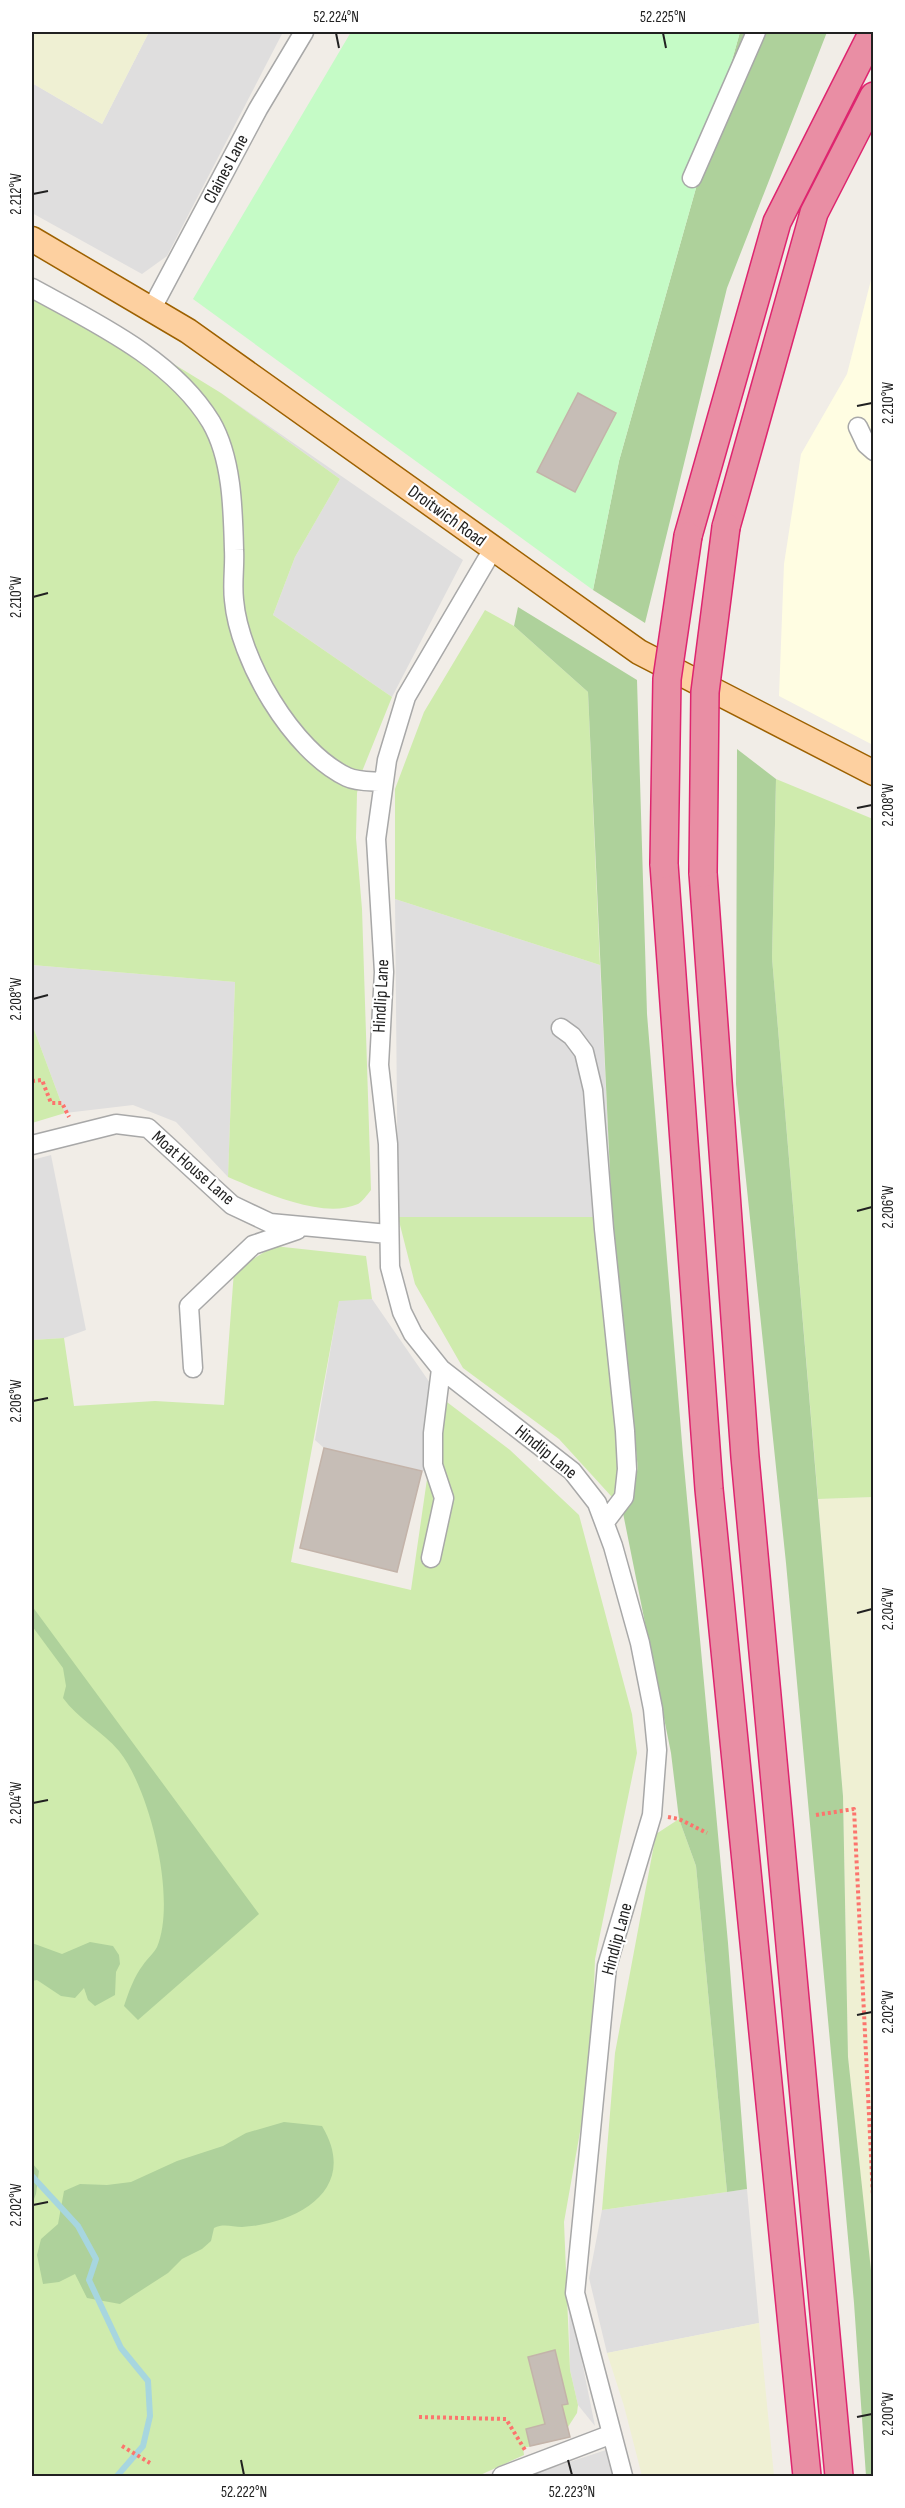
<svg xmlns="http://www.w3.org/2000/svg" width="905" height="2508" font-family="'Sofia Sans Condensed',sans-serif">
	<style>
		.residential { fill: #dfdede }
		.education { fill: #fffde2 }
		.farmland { fill: #eff0d3 }
		.grass { fill: #cfebad }
		.forest { fill: #aed19b }
		.park { fill: #c5fbc6 }
		.lines { fill: none; stroke-linecap: round; stroke-linejoin: round }
		.stream { stroke: #a7d6df; stroke-width: 6 }
		.building { fill: #c6bdb6; stroke: #c3b3a9; stroke-width: 1.5 }
		.minor-casing { stroke: #a8a8a8; stroke-width: 21 }
		.major-casing { stroke: #9d6100; stroke-width: 27 }
		.highway-casing { stroke: #de256f; stroke-width: 30 }
		.path { stroke: #fc746d; stroke-width: 4; stroke-dasharray: 3 3; stroke-linecap: butt }
		.minor { stroke: #fff; stroke-width: 18 }
		.major { stroke: #fdd0a0; stroke-width: 24 }
		.highway { stroke: #e98ea4; stroke-width: 27 }
		.highway-bridge-casing { stroke: #de256f; stroke-width: 30; stroke-linecap: butt }
		.highway-bridge { stroke: #e98ea4; stroke-width: 27 }
		.ticks { fill: none; stroke: #212121; stroke-width: 2 }
		.labels { text-anchor: middle; dominant-baseline: central; stroke-width: 4.5; stroke-linejoin: round; paint-order: stroke }
		.street-label { font-size: 18px; fill: #212121; stroke: #fff }
		.neatline { fill: none; stroke: #212121; stroke-width: 2 }
		.ticks-label { font-size: 15px; text-anchor: middle; fill: #212121 }
	</style>
	<rect width="100%" height="100%" fill="#f1ede7"/>
	<path class="residential" d="M149,32H283L167,256L142,274L32,213V83L102,124Z
		M221,393L463,560L392,697L273,615L295,557L340,479Z
		M395,899L600,965L612,1217H398Z
		M32,965L235,982L228,1177L176,1122L133,1105L65,1113L32,1024Z
		M51,1155L86,1330L64,1338L32,1340V1160Z
		M372,1299L439,1396L428,1472L324,1448L315,1440L339,1300Z
		M747,2189L759,2323L607,2353L589,2278L602,2210Z
		M569,2297L595,2426L578,2405L570,2370Z
		M606,2450L614,2476H527Z"/>
	<path class="education" d="M873,272V745L779,696L784,564L801,454L847,374Z"/>
	<path class="farmland" d="M32,32H149L102,124L32,83Z
		M873,1497V2298L848,2058L843,1796L818,1499Z
		M759,2323L774,2476H642L624,2406L607,2353Z"/>
	<path class="grass" d="M32,277L221,393L340,479L295,557L273,615L392,697L361,774L357,793L356,838L362,909L371,1190C367,1195 363,1201 358,1204C322,1220 261,1191 228,1177L235,982L32,965Z
		M485,610L514,626L588,692L600,965L395,899V789L424,712Z
		M776,779L873,819V1497L818,1499L772,958Z
		M32,1024L65,1113L32,1123Z
		M398,1217H612L638,1470L622,1508L559,1439L463,1368L415,1284Z
		M274,1246L366,1256L372,1299L339,1301L291,1562L411,1590L439,1396L510,1450L579,1515L632,1714L637,1753L595,1959L591,2070L564,2222L570,2370L578,2405L577,2413L568,2427L570,2437L523,2448L524,2455L478,2476H32V1340L64,1338L74,1406L155,1401L224,1405L234,1271Z
		M679,1819L696,1866L727,2192L602,2210L615,2053L656,1834Z"/>
	<path class="forest" d="M740,32H827L727,288L645,623L593,590L619,461Z
		M518,607L637,680L647,1014L683,1455L728,1943L747,2189L727,2192L696,1866L679,1819L671,1753L622,1508L638,1469L612,1217L588,692L514,626Z
		M737,749L776,779L772,958L843,1796L848,2057L874,2298L873,2476H866L854,2303L786,1563L736,1084Z
		M32,1606L259,1914L138,2020L124,2006C129,1991 134,1977 143,1965C147,1959 154,1953 157,1947C177,1900 150,1789 119,1751C102,1731 78,1719 63,1698L66,1686L63,1668L32,1626Z
		M90,1942L113,1946L119,1955L120,1964L116,1972L115,1995L95,2006L88,2000L84,1988L75,1998L61,1996L37,1980L32,1981V1943L62,1954Z
		M284,2122L322,2126C360,2189 298,2224 242,2227C232,2227 224,2223 214,2228L211,2241L202,2249L182,2259L168,2273L120,2304L87,2298L75,2274L59,2282L43,2284L37,2255L41,2239L58,2224L64,2191L80,2184L107,2185L131,2182L177,2161L223,2146L246,2133Z
		M32,2163L39,2171L36,2194L32,2204Z"/>
	<path class="park" d="M351,32H740L619,461L593,590L193,299Z"/>
	<g class="lines">
		<path class="stream" d="M32,2176L78,2226L96,2259L89,2280L121,2348L148,2381L150,2416L143,2446L117,2476"/>
	</g>
	<path class="building" d="M578,393L616,413L575,492L537,472Z
		M324,1448L422,1471L397,1572L300,1548Z
		M555,2350L568,2404L562,2405L570,2437L530,2446L526,2429L545,2424L528,2357Z"/>
	<g class="lines">
		<g class="minor-casing">
			<path id="minor" d="M692,178L756,32
				M32,288C94,322 173,359 211,422C232,458 233,509 234,550C235,566 232,583 234,600C239,659 292,751 347,777C357,782 372,781 383,782
				M151,310L258,109L304,32
				M858,427L866,444L874,451
				M493,549L406,697L387,760L376,839L384,972L379,1065L388,1144L390,1267L402,1312L413,1334L441,1369L572,1471L597,1503L613,1546L640,1643L653,1709L657,1750L652,1815L607,1966L575,2293L623,2476
				M561,1028L572,1036L584,1052L593,1090L604,1229L625,1431L627,1469L624,1497L605,1522
				M32,1145L116,1124L148,1128L232,1205L270,1223L388,1234
				M193,1368L189,1306L253,1245L297,1230
				M431,1558L444,1498L433,1465V1433L441,1369
				M502,2476L612,2434"/>
		</g>
		<g class="major-casing">
			<path id="major" d="M32,239L188,331L639,652L874,773"/>
		</g>
		<g class="highway-casing">
			<path id="highway" d="M726,527L814,213L874,96
				M688,536L777,222L873,32
				M664,864L709,1489L807,2476
				M703,873L745,1457L839,2476"/>
		</g>
		<path class="path" d="M32,1081L42,1080L51,1103H62L69,1117
			M816,1815L854,1809L874,2217
			M668,1817L679,1819L707,1833
			M419,2417L506,2419L525,2450
			M122,2446L150,2463"/>
		<use href="#minor" class="minor"/>
		<use href="#major" class="major"/>
		<use href="#highway" class="highway"/>
		<g class="highway-bridge-casing">
			<path id="highway-bridge" d="M664,864L667,679L688,536
				M703,873L705,692L726,527"/>
		</g>
		<use href="#highway-bridge" class="highway-bridge"/>
	</g>
	<path class="ticks" d="M336,33L339,48M663,33L666,48M33,194L48,191M857,406L872,403M33,597L48,593M857,808L872,805M33,999L48,995M857,1211L872,1207M33,1401L48,1398M857,1613L872,1609M33,1803L48,1800M857,2015L872,2012M33,2205L48,2202M857,2417L872,2414M241,2460L244,2475M568,2460L572,2475"/>
	<g class="labels">
		<g class="street-label">
			<text transform="translate(226 169) rotate(-62)">Claines Lane</text>
			<text transform="translate(447 516) rotate(36)">Droitwich Road</text>
			<text transform="translate(381 996) rotate(-87)">Hindlip Lane</text>
			<text transform="translate(193 1168) rotate(41)">Moat House Lane</text>
			<text transform="translate(546 1452) rotate(39)">Hindlip Lane</text>
			<text transform="translate(617 1939) rotate(-75)">Hindlip Lane</text>
		</g>
	</g>
	<rect width="905" height="2508" fill="none" stroke="#ffffff" stroke-width="66"/>
	<rect x="33" y="33" width="839" height="2442" class="neatline"/>
	<g class="ticks-label">
		<text x="336" y="22">52.224°N</text>
		<text x="663" y="22">52.225°N</text>
		<text transform="translate(16 194) rotate(-90)" y="5">2.212°W</text>
		<text transform="translate(888 403) rotate(-90)" y="5">2.210°W</text>
		<text transform="translate(16 597) rotate(-90)" y="5">2.210°W</text>
		<text transform="translate(888 805) rotate(-90)" y="5">2.208°W</text>
		<text transform="translate(16 999) rotate(-90)" y="5">2.208°W</text>
		<text transform="translate(888 1207) rotate(-90)" y="5">2.206°W</text>
		<text transform="translate(16 1401) rotate(-90)" y="5">2.206°W</text>
		<text transform="translate(888 1609) rotate(-90)" y="5">2.204°W</text>
		<text transform="translate(16 1803) rotate(-90)" y="5">2.204°W</text>
		<text transform="translate(888 2012) rotate(-90)" y="5">2.202°W</text>
		<text transform="translate(16 2205) rotate(-90)" y="5">2.202°W</text>
		<text transform="translate(888 2414) rotate(-90)" y="5">2.200°W</text>
		<text x="244" y="2497">52.222°N</text>
		<text x="572" y="2497">52.223°N</text>
	</g>
</svg>
